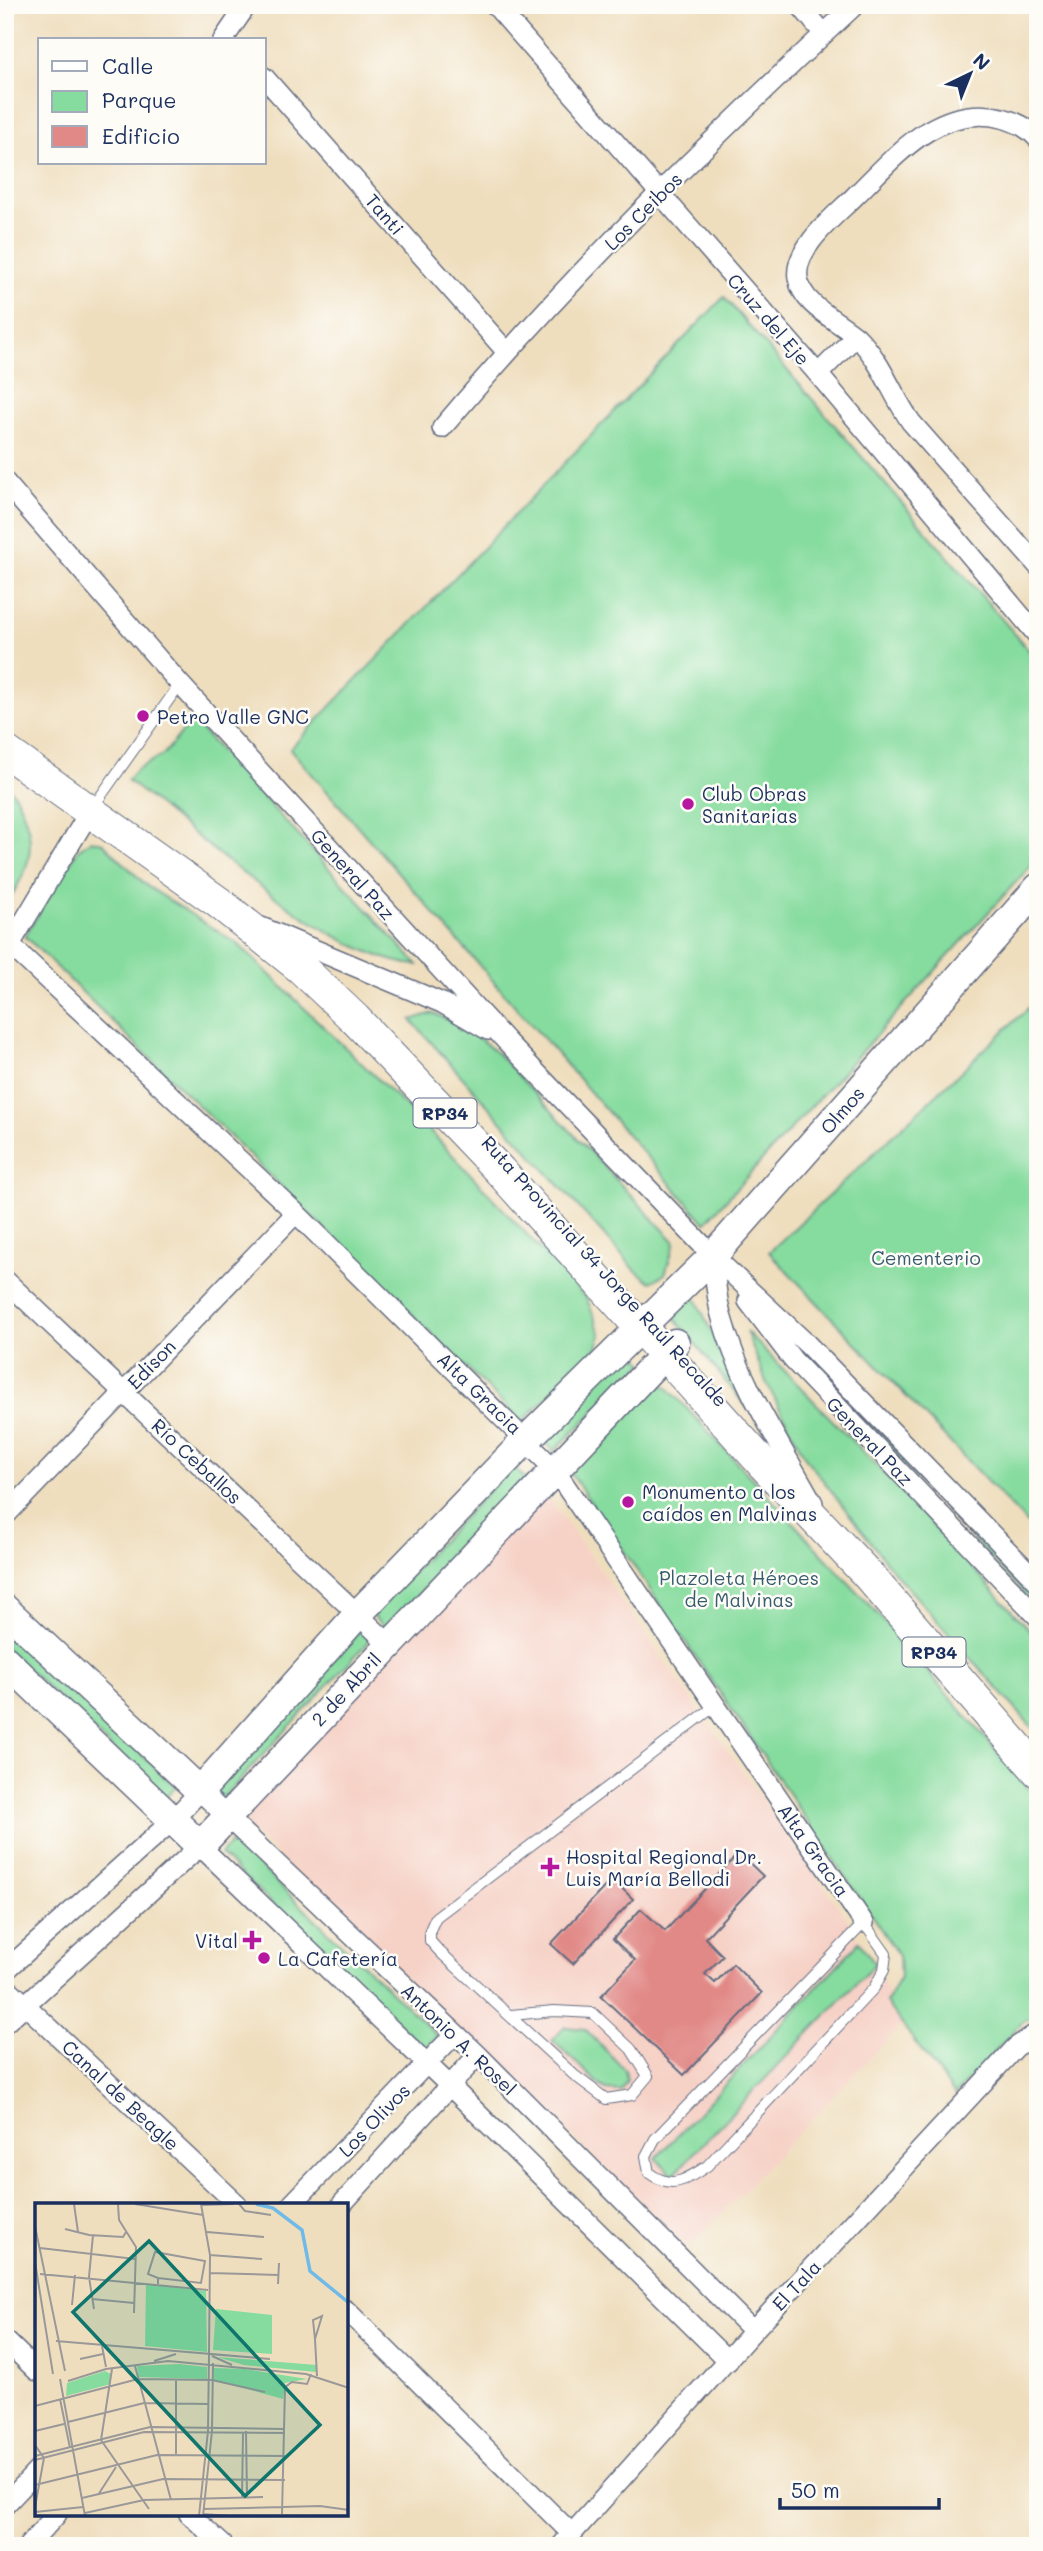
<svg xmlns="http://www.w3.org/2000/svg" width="1043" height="2551" font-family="Mali,sans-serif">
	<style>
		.built { fill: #f6d1c6 }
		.green { fill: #86dc9f; stroke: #50867e; stroke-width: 2 }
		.building { fill: #e18987 }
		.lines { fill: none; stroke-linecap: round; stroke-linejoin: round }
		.lane-casing { stroke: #656c80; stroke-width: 12 }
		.street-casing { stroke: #656c80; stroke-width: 22 }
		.secondary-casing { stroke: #656c80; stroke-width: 31 }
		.primary-casing { stroke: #656c80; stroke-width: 34 }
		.lane { stroke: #fff; stroke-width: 10 }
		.street { stroke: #fff; stroke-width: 19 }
		.secondary { stroke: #fff; stroke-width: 28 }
		.primary { stroke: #fff; stroke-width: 32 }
		.poi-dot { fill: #b5179e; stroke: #fdfcf7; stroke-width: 2.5 }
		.labels { text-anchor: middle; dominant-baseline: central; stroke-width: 5; stroke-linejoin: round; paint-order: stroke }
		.shield { fill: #fdfcf7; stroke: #5f6c8c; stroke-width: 2 }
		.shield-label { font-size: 18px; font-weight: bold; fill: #1b2f5e }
		.street-label { font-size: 19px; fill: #1b2f5e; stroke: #fdfcf7 }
		.poi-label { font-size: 19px; fill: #1b2f5e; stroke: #fdfcf7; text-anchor: start }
		.park-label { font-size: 19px; fill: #365a6e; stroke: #fdfcf7 }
		.inset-river { fill: none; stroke: #6fbae8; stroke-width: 3.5 }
		.inset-road { fill: none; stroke: #9a9898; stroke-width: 2 }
		.view { fill: #0f766e; fill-opacity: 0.15; stroke: #0f766e; stroke-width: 3.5 }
		.inset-edge { fill: none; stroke: #1b2f5e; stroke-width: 3.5 }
	</style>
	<rect width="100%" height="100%" fill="#fdfcf7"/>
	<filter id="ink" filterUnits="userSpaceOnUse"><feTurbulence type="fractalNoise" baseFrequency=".0143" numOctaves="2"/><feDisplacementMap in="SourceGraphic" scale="14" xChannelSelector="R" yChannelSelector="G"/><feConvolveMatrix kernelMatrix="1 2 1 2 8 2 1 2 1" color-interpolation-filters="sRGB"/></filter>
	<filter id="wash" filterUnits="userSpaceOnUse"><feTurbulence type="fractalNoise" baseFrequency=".00686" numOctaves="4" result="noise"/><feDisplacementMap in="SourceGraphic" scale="28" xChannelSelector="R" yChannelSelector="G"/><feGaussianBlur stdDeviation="1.57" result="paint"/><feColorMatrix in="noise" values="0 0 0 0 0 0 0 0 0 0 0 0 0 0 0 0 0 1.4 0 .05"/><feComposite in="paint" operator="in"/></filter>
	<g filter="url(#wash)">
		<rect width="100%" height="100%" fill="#efdebe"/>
		<path class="built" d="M545,1493L845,1916L875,1964L902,2024L689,2248L239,1819Z"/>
		<path class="green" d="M724,297L1038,661V858L705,1223L290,749Z
			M192,720L418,965C333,961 196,833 127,780L137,769L163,755Z
			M5,784C15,792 18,801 23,812C39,852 26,872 5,907Z
			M91,840L103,843L147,886L239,945L417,1117L587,1299L601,1335L597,1347L522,1422L25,936L78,850Z
			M1038,999V1535L769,1252Z
			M433,1013L466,1028L498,1054L675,1242L665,1274L651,1282L636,1271L411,1020Z
			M694,1295L749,1410L673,1316Z
			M746,1331L897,1487L1038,1639V1734L894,1572L805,1457L767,1384Z
			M630,1349L644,1363L554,1451L540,1437Z
			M649,1386H666L875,1611L1038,1799V2014L1023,2021L955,2095L886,2003L900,1977L899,1956L572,1475L571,1464Z
			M862,1409L1038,1591V1608L856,1414Z
			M512,1466L526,1479L386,1629L372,1615Z
			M5,1626L176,1787L165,1798L5,1648Z
			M360,1630L370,1640L223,1798L212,1789Z
			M233,1841L438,2036L425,2049L220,1854Z
			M859,1942L875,1964L673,2175L656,2158Z
			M565,2027L585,2029L625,2070L627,2080L621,2091L605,2090L552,2040Z"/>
		<g id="blocks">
			<path class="building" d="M739,1853L763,1876L705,1938L723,1956L705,1974L715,1983L733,1964L762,1993L684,2075L601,1996L635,1960L613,1939L641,1909L665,1931Z
				M612,1879L633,1899L573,1964L551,1944Z"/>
		</g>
	</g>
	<g filter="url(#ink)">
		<use href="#blocks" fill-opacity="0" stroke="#656c80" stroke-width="2"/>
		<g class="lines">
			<g class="lane-casing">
				<path id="lane" d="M98,800L180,684
					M864,1923L886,1954L884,1970L874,1988L707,2166C686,2180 672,2190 649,2173L646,2156L655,2139Z
					M511,2015L554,2011L593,2013L631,2049L648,2076L632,2095L606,2099L574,2075L440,1952L430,1941V1930L436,1917L715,1706"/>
			</g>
			<g class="street-casing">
				<path id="street" d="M495,5L818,374L1038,636
					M800,5L824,34
					M223,40L247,5
					M264,77L506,351
					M1038,139C1028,127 1016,122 1002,118C938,102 894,158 854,197C836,215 793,249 798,278C802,306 838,320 857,337C882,362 891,393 911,422L1038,566
					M818,374L856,336
					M442,428C569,277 711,139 855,5
					M5,482L180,684L507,1042L713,1256L807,1344L1038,1582
					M261,927L442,1003L488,1030
					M5,940L296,1213L554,1469L864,1923
					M5,953L90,811
					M713,1256C715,1275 716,1296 721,1315C739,1382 779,1442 813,1503
					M5,1280L389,1644
					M748,1301L793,1360L1038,1617
					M5,1516L296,1213
					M5,1971L173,1820L200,1791L478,2055L753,2331
					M5,1986L237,2204
					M5,2023L200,1846L450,2086L728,2361
					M292,2204L455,2034
					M342,2204L478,2055
					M346,2310L572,2534
					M5,2340L37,2371
					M5,2505L37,2471
					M189,2514L224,2546
					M28,2546L57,2514
					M561,2546L753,2331L1016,2047L1038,2032"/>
			</g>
			<g class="secondary-casing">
				<path id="secondary" d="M5,1609L200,1791L359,1613L527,1439L713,1256L1038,888
					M5,1660L200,1846L675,1343"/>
			</g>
			<g class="primary-casing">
				<path id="primary" d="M5,751L218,902L301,968L355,1019L500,1171L764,1465L868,1575L1038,1771"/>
			</g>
			<use href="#lane" class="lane"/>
			<use href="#street" class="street"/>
			<use href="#secondary" class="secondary"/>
			<use href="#primary" class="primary"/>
		</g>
	</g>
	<g class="poi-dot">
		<circle cx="143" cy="716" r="7"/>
		<circle cx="688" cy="804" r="7"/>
		<circle cx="628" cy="1502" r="7"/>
		<path d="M546.5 1856.5h7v7h7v7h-7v7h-7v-7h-7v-7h7z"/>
		<path d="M248.5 1929.5h7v7h7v7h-7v7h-7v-7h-7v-7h7z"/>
		<circle cx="264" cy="1958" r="7"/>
	</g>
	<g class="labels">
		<g class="shield">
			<rect x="413.5" y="1098.5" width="63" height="29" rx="5"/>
			<rect x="902.5" y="1637.5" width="63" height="29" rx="5"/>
		</g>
		<g class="shield-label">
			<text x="445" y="1113">RP34</text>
			<text x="934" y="1652">RP34</text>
		</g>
		<g class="street-label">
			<text transform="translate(643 211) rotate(-45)">Los Ceibos</text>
			<text transform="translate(385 214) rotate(49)">Tanti</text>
			<text transform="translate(769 319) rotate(49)">Cruz del Eje</text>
			<text transform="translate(353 874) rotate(48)">General Paz</text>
			<text transform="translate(842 1110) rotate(-49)">Olmos</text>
			<text transform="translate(605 1271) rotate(48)">Ruta Provincial 34 Jorge Raúl Recalde</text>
			<text transform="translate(151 1364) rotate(-46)">Edison</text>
			<text transform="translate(480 1393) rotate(44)">Alta Gracia</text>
			<text transform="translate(870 1441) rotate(46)">General Paz</text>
			<text transform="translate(197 1461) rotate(43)">Río Ceballos</text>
			<text transform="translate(346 1689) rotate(-47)">2 de Abril</text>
			<text transform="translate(814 1850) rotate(55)">Alta Gracia</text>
			<text transform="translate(459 2039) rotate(44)">Antonio A. Rosel</text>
			<text transform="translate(121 2095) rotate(43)">Canal de Beagle</text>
			<text transform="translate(374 2120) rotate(-46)">Los Olivos</text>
			<text transform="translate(796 2285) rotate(-47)">El Tala</text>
		</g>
		<g class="poi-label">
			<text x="157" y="716">Petro Valle GNC</text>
			<text x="702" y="793">Club Obras<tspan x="702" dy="22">Sanitarias</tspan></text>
			<text x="642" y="1491">Monumento a los<tspan x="642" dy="22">caídos en Malvinas</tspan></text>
			<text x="566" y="1856">Hospital Regional Dr.<tspan x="566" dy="22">Luis María Bellodi</tspan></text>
			<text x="238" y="1940" text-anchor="end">Vital</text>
			<text x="278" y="1958">La Cafetería</text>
		</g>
		<g class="park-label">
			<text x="926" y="1257">Cementerio</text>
			<text x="739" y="1577">Plazoleta Héroes<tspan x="739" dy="22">de Malvinas</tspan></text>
		</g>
	</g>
	<g transform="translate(35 2203)">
		<rect width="313" height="313" fill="#efdebe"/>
		<path d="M111,81L171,88L172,149L110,143ZM181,106L237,112V151L178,147ZM182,154L282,162L281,169L209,162ZM144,161L172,164V176L103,174L102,163ZM178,165L210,166L272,176L250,180L248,196L179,177ZM70,168L76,171V181L31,193L32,180Z" fill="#86dc9f"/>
		<path class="inset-river" d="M221,1L238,5L267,27L275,68L314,100"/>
		<path class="inset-road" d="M39,1L43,29M83,1L84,17L101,44L99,110M100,1L168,12M204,1L210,8L236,12M166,2L199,1M0,23L30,168M30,26L54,32L88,34L91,29M172,29L229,34M58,32L54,74L59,106M5,45L100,56M175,52L227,56M0,59L18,171M174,70L243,72M5,71L173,87M123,81V75L113,71L120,49L170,58L166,80L123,75M243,81L244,60M57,96L99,100M37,102L40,72M280,136L278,117L287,113L280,136L282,173M21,138L235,156L174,151M67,143L71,164M177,153L197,162M45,156L68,151M119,158L141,151M100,163L136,297M77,166L66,237L114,306M25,176L50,313M33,178L71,166L133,158L271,171L314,185M25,196L35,245M0,203L103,176L177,177L230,189M33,219L109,200L173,201M0,228L29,221M211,228L212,294M0,242L9,255L0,304M141,251V176M0,253L115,224L250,226M0,257L109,229L250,230M0,282L122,252L250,253M63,292L81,264M207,294L208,229M47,295L128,276L250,277M168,306L285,303L314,307M0,309L48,304M50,310L109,297L228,294M168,311L195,313M247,311L250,184L257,179L272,181L276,171M164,313L173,228L174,151L175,52L166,1M168,313L177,228L178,160M213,313H282"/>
		<path class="view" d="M114,38L285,222L210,293L38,109Z"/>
		<rect width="313" height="313" class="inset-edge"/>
	</g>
	<rect width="1043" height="2551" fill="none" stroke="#fdfcf7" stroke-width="28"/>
	<rect x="38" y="38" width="228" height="126" fill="#fdfcf7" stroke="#a3aaba" stroke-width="2"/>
	<rect x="52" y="61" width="35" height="10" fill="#ffffff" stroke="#a3aaba" stroke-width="2"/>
	<text x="102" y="74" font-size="21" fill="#1b2f5e">Calle</text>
	<rect x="52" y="91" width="35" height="21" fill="#86dc9f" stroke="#a3aaba" stroke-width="2"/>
	<text x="102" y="108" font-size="21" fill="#1b2f5e">Parque</text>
	<rect x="52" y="126" width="35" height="21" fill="#e18987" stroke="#a3aaba" stroke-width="2"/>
	<text x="102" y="144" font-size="21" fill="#1b2f5e">Edificio</text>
	<g transform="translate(970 74) rotate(43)" stroke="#fdfcf7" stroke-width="5" paint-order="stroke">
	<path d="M0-5L12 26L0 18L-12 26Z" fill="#1b2f5e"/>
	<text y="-10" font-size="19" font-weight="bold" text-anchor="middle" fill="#1b2f5e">N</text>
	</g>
	<path d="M780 2498v10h159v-10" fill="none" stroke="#1b2f5e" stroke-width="3.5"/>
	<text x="791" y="2498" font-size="21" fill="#1b2f5e" stroke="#fdfcf7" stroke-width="5" paint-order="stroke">50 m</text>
</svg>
